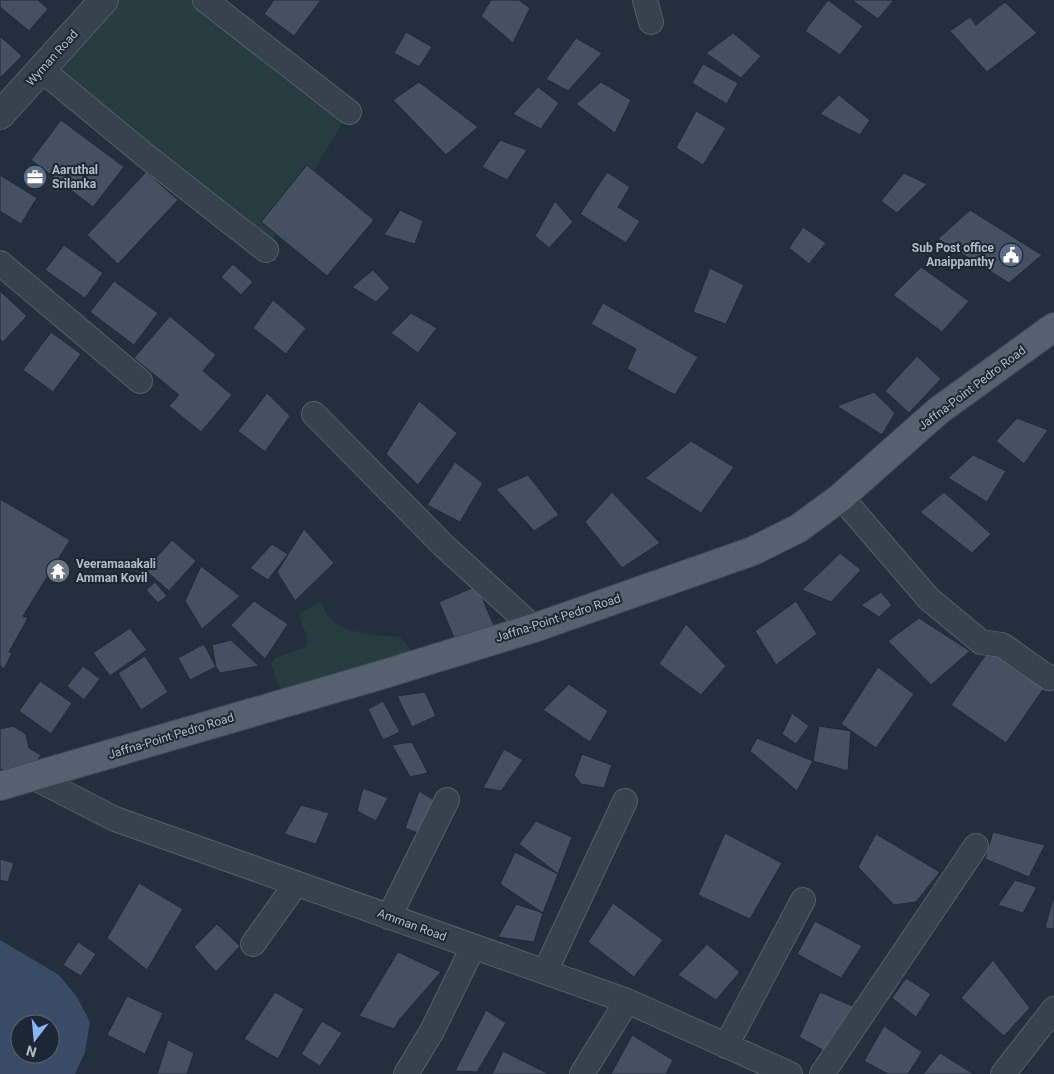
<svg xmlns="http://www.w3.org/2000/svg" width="1054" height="1074" font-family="Roboto,sans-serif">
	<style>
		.green { fill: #263c3f }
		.water { fill: #394c67; fill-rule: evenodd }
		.building { fill: #455162; stroke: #1f2835 }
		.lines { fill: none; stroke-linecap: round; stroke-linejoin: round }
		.minor-casing { stroke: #565f6c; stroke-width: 26 }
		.tertiary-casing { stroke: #565f6c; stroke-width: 30 }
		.primary-casing { stroke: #414a57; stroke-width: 30 }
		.minor { stroke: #38414e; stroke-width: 24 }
		.tertiary { stroke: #38414e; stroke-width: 28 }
		.primary { stroke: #56606e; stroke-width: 28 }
		.labels { text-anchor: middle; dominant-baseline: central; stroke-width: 4; stroke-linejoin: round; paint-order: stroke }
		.street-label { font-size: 12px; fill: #b4bcc9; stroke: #1d2633 }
		.poi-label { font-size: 12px; font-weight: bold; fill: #b4bcc9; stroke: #1d2633; text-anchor: start }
	</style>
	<rect width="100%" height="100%" fill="#242f3e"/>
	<path class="green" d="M104,0H205L349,112L266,250L42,70Z
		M322,601C327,636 373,634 400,637L413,652L292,700L278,685L271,664L275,658L305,648C312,634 298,626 300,613Z"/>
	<path class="water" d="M0,940L59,975L77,997L90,1022L85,1052L75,1074H0ZM20,1024H50V1054H20Z"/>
	<path class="building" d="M0,0H38L48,9L29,31L0,7Z
		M274,0H321L294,36L264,14Z
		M491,0H519L530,8L513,43L481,16Z
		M828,0L863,26L840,55L805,31Z
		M852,0H894L878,19Z
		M1005,2L1037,33L987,72L950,31L970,17L976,25Z
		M406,32L432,47L419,67L394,53Z
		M733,33L761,56L741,78L706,53Z
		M0,36L22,56L0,78Z
		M576,38L602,53L568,91L546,79Z
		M703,64L738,83L727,104L692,83Z
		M419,82L478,127L446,155L393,100Z
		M601,82L631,100L615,133L576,104Z
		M538,87L559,103L541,129L513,114Z
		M839,95L870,120L860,135L820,114Z
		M696,111L726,128L703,165L676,148Z
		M61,120L124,167L93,207L31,160Z
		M500,140L527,150L507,180L482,167Z
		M307,165L374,220L327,276L261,222Z
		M146,172L178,200L118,264L87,235Z
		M607,172L630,187L618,207L640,221L626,243L580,214Z
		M904,173L927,184L897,213L881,201Z
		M0,175L37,198L21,224L0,211Z
		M555,201L573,222L549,248L535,236Z
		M400,210L423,221L415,244L384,235Z
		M970,210L1042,255L1009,283L938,239Z
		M803,227L826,243L809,264L789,248Z
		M64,245L103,273L85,298L45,270Z
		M233,264L253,282L241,295L221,277Z
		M921,267L969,301L942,332L893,295Z
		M710,268L744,285L726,324L693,312Z
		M373,270L390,288L376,302L352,287Z
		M114,281L158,313L134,345L90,312Z
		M0,291L27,316L3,342L0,339Z
		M273,300L306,328L286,354L253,328Z
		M603,303L698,357L675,395L627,369L636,349L591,324Z
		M411,313L437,328L418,353L391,333Z
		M170,316L216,355L203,371L232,395L201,432L169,406L179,395L134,358Z
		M51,332L81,354L53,392L23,370Z
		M917,356L941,379L909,413L885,391Z
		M874,392L895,413L882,435L837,406Z
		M267,393L290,416L265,452L238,431Z
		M419,401L457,433L418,485L386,454Z
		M1017,418L1048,430L1024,464L996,441Z
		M691,441L734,467L701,513L645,478Z
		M973,455L1006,471L987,502L948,478Z
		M455,462L483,483L460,522L427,505Z
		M528,475L559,515L534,531L496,489Z
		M612,492L660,543L622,568L585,522Z
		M944,492L991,534L972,553L920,512Z
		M0,499L70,540L23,616L28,618L9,652L12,653L4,669L0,666Z
		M304,529L334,563L295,601L277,572Z
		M172,540L196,561L169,591L145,570Z
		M272,544L288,554L268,580L250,568Z
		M840,553L861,570L831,602L802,590Z
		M201,566L240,596L202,629L185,601Z
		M155,582L167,596L158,603L146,590Z
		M477,586L495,628L457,645L439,602Z
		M881,592L892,605L879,617L861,605Z
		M254,601L288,624L265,659L231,625Z
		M796,601L817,634L776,665L755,631Z
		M919,618L970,651L931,685L888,641Z
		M686,624L726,666L701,695L659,664Z
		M130,628L147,650L110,676L93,653Z
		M231,640L259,666L220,673L216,667L212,645Z
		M204,644L216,667L190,680L178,658Z
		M989,650L1044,688L1006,743L951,705Z
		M145,656L168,692L141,710L118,673Z
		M83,666L100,679L84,700L67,686Z
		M878,667L914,694L876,748L841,724Z
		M40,681L72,703L51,734L19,711Z
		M569,684L608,711L590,742L543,710Z
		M425,692L436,716L412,727L397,696Z
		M383,701L400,732L383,740L368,709Z
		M792,713L809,726L796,744L782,734Z
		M13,726L26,734L29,748L41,755L28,775L0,769V729Z
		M819,726L851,731L848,771L813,761Z
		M757,738L813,761L797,791L750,751Z
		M412,742L428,773L410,777L392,745Z
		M504,749L523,760L501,791L483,788Z
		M582,754L612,765L604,788L581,784L574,775Z
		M363,788L388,798L376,821L357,811Z
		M419,791L434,800L429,837L405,828Z
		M301,805L329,813L316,844L284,834Z
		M536,821L572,837L558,874L519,844Z
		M993,832L1045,845L1029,877L985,859Z
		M725,833L782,863L750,919L698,895Z
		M876,834L940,872L916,902L894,905L858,867Z
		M515,852L558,874L543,913L500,884Z
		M0,859L14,863L8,882L0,880Z
		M1015,880L1037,887L1023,913L998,905Z
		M139,883L183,909L147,970L107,938Z
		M1054,895V929L1045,928Z
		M613,903L663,940L634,977L588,942Z
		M516,904L543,913L534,942L498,937Z
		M815,921L862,946L841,978L797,954Z
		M217,924L240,946L216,972L194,947Z
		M78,942L96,954L81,976L63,965Z
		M707,944L740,972L716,1000L678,975Z
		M398,952L441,972L399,1020L394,1029L359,1016Z
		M993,960L1030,1008L1004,1036L961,998Z
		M906,978L931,994L916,1017L892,998Z
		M275,992L304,1009L278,1059L244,1039Z
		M820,992L864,1011L834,1056L799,1037Z
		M127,996L163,1013L145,1054L107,1035Z
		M486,1010L506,1023L477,1072L455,1071Z
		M322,1021L342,1033L320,1066L301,1054Z
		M884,1026L922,1052L908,1074H888L864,1061Z
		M632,1035L673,1060L666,1074H611Z
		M168,1040L194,1053L187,1074H157Z
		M503,1051L549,1074H492Z
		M940,1053L974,1074H923Z"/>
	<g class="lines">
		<g class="minor-casing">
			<path id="minor" d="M205,0L349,112
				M645,0L651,22
				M42,70L146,156L266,250
				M0,263L140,381
				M314,414L444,546L534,628
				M841,497L929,599L981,642L1002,645L1049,678
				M33,777L115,819L627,1001L790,1074
				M389,917L447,800
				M253,944L296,884
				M545,972L625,801
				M726,1046L803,900
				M406,1074L432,1031L473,947
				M582,1074L627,1001
				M822,1074L976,846
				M1003,1074L1054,1009"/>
		</g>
		<g class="tertiary-casing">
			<path id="tertiary" d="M0,115L104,0"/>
		</g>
		<g class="primary-casing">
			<path id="primary" d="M0,786L381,675L534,628L753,551L799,528L841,497L938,411L1054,327"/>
		</g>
		<use href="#minor" class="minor"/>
		<use href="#tertiary" class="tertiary"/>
		<use href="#primary" class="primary"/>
	</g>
	<defs>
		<g id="office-disc" transform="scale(1.25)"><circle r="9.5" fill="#5c6f8a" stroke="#1d2633"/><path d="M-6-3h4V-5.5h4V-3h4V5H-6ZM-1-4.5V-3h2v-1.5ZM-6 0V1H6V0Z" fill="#fff"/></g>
		<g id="civic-disc" transform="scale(1.25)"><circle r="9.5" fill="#5c6f8a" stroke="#1d2633"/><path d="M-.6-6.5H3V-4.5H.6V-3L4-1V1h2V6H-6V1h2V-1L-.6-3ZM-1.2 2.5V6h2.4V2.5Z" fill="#fff"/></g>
		<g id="temple-disc" transform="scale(1.25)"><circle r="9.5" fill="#6b7280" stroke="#1d2633"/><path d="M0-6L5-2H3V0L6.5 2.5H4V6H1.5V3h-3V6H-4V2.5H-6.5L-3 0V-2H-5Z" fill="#fff"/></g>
	</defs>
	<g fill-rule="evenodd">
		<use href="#office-disc" x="35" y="177"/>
		<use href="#civic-disc" x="1011" y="255"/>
		<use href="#temple-disc" x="58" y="571"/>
	</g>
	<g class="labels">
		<g class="street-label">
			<text transform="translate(52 58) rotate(-48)">Wyman Road</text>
			<text transform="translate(972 388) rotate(-37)">Jaffna-Point Pedro Road</text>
			<text transform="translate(558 618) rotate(-18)">Jaffna-Point Pedro Road</text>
			<text transform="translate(171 736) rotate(-17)">Jaffna-Point Pedro Road</text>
			<text transform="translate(412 925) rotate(20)">Amman Road</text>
		</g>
		<g class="poi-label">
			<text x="52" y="170">Aaruthal<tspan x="52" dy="14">Srilanka</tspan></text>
			<text x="994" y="248" text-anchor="end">Sub Post office<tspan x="994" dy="14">Anaippanthy</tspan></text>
			<text x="76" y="564">Veeramaaakali<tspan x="76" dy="14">Amman Kovil</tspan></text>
		</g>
	</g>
	<g transform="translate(35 1039) rotate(196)"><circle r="24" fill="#1d2633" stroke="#59626f"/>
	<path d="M0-4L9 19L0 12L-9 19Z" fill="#8ab4f8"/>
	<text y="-8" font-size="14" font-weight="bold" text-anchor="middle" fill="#b4bcc9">N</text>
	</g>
</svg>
